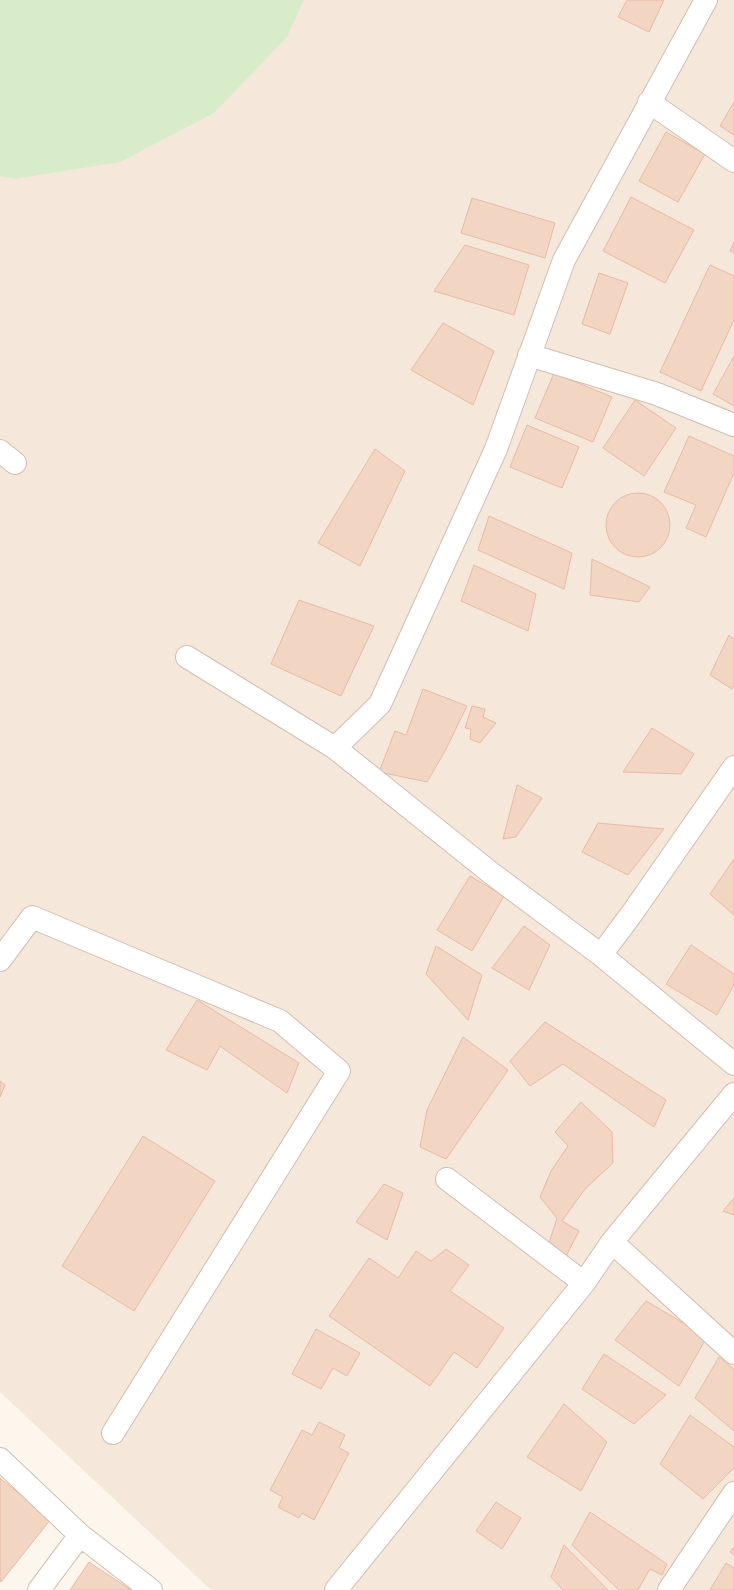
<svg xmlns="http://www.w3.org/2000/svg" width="734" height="1590" font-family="Commissioner,sans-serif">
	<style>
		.residential { fill: #f5e8da }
		.green { fill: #d8ecc9 }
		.building { fill: #f3d5c3; stroke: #e6bba3 }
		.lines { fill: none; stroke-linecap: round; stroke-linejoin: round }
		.street-casing { stroke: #d1beb0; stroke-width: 24 }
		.street { stroke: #fff; stroke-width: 22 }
	</style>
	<rect width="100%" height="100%" fill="#fdf6ec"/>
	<path class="residential" d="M0,0H734V1590H211L0,1392Z"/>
	<path class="green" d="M0,0H304L287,37L214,113L120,162L15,179L0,176Z"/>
	<path class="building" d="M627,0H664L649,32L618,17Z
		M734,102V135L720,126Z
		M666,132L705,154L678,202L639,181Z
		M631,197L694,230L665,283L603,251Z
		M472,198L555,223L545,258L461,233Z
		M734,242V253L730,251Z
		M465,245L529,265L514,315L434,291Z
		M710,265L734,276V320L701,391L660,372Z
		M599,273L628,283L610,334L582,324Z
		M443,323L494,351L473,405L411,370Z
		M734,356V406L713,394Z
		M554,373L612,397L593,442L535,418Z
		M635,400L676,428L644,476L603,448Z
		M527,425L579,447L562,488L510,467Z
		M689,436L734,456V473L706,537L686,528L696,505L664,492Z
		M375,449L405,471L360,566L318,543Z
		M606 525a32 32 0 1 1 64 0a32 32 0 1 1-64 0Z
		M489,516L572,553L564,589L478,550Z
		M592,559L650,587L639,602L590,595Z
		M474,565L536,594L528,631L461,601Z
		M299,600L374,626L341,696L271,664Z
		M729,635L734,639V685L732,689L710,675Z
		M423,689L467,706L445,751L427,782L379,772L395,731L406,735Z
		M472,706L485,709L483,717L496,723L480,743L470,739L471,729L465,728Z
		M652,728L694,754L681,774L623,772Z
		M517,785L542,798L516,837L503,839Z
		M598,823L664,829L628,875L582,852Z
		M734,859V915L710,894Z
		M470,876L504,896L472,951L437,930Z
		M524,926L550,945L529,990L492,968Z
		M691,945L734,974V985L717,1015L666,984Z
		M436,946L482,975L468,1020L426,974Z
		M197,1000L299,1063L287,1093L220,1046L207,1070L166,1050Z
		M545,1022L666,1100L654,1127L563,1064L530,1086L510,1061Z
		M463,1037L508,1070L446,1159L420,1147L427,1110Z
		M0,1081L5,1085L0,1097Z
		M581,1102L612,1132L613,1163L585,1189L562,1221L579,1231L564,1260L549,1243L557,1218L540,1197L551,1171L568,1146L555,1132Z
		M143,1136L215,1181L134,1311L62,1266Z
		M384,1184L403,1193L387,1240L356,1222Z
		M734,1198V1215L723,1211Z
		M446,1249L469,1265L450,1291L504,1328L477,1368L454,1352L430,1386L329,1316L369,1258L398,1278L416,1251L431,1261Z
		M646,1301L707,1337L679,1386L615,1340Z
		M316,1329L360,1353L347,1376L333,1368L321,1389L292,1374Z
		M604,1354L666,1395L634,1424L582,1389Z
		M719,1357L734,1369V1431L695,1398Z
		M564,1404L607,1442L581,1491L527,1457Z
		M690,1415L734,1447V1468L703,1499L660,1464Z
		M319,1422L345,1435L339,1448L349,1453L314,1520L302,1513L299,1518L278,1507L283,1497L270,1490L302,1430L312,1435Z
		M0,1478L51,1519L1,1582L0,1581Z
		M496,1502L521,1518L502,1549L476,1531Z
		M590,1512L667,1564L662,1575L650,1569L638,1590H619L572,1545Z
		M564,1545L608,1590H563L551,1577Z
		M734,1547V1555L730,1552Z
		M89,1562L131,1590H70Z
		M726,1563L734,1568V1590H710Z"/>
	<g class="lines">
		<g class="street-casing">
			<path id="street" d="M649,102L734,161
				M529,355L657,394L734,425
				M0,451L15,463
				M187,657L335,748L491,873L601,955L734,1064
				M335,748L380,704L496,449L564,260L706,0
				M601,955L633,912L734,767
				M0,960L32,917L280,1021L339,1071L113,1433
				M447,1179L584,1283
				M612,1242L734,1353
				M0,1459L80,1535
				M39,1590L80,1535L151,1590
				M336,1590L584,1283L612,1242L734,1094
				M669,1590L734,1493"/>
		</g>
		<use href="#street" class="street"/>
	</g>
</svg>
